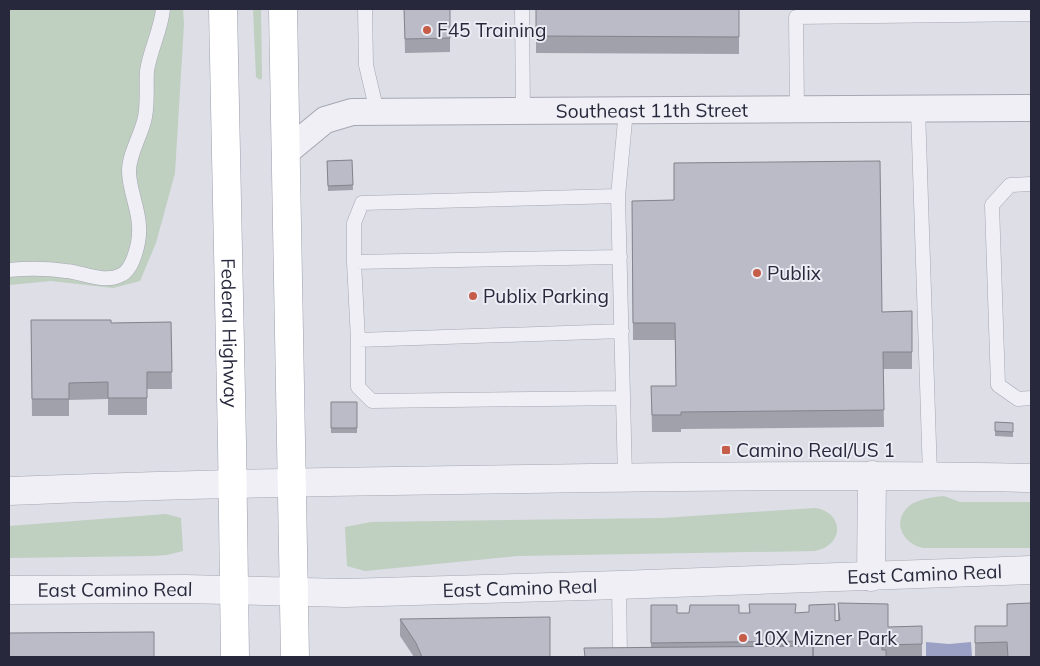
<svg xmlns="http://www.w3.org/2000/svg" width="1040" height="666" font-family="Mulish,sans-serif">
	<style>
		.green { fill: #bfcfc0 }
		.water { fill: #9aa1c4 }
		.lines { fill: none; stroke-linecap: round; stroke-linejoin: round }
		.service-casing { stroke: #a6a7b3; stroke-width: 15 }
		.minor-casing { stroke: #a6a7b3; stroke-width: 28 }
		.tertiary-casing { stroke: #a6a7b3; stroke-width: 29 }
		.primary-casing { stroke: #9d9fb1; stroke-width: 29 }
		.service { stroke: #efeff5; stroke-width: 14 }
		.minor { stroke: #efeff5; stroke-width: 26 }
		.tertiary { stroke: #efeff5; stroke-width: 28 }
		.primary { stroke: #fff; stroke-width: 28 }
		.wall { fill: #a1a1ac }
		.building { fill: #bbbbc8; stroke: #83838c }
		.poi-dot { fill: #c55d48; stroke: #ecedf4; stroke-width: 2 }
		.labels { text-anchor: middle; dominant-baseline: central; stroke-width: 4; stroke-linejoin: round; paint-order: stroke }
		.poi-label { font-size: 19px; fill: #27283b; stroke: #ecedf4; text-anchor: start }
		.street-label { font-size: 19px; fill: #27283b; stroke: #ecedf4 }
	</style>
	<rect width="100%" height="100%" fill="#dddee6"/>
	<path class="green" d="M9,9H183L184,24L175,173L156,243L140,281L113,288L51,281L9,285Z
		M253,9H261L262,78L260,80L256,77Z
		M944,496L960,502H1031V548H923C903,544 891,522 909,506C918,499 933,497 944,496Z
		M815,508C844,512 845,545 815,551L517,556L365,571L347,566L345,527L371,522L663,518Z
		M166,514L181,518L183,551L167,555L152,556L9,558V526Z"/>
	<path class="water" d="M926,642L949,644L971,642L972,657H926Z"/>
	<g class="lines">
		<g class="service-casing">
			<path id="service" d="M365,9L366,65L377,112
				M522,9L523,111
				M797,109L796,17L1031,14
				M918,109L930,475
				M1031,184L1010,185L992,205L998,385L1018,399L1031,398
				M618,196L362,203L354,223V262L620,257
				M354,262L358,340
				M9,270C28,268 46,268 66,271C82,272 105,284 121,275C134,269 140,240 139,227C139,209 129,190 129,171C129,153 142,134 145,117C148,102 146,86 147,71C150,50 161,30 163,9
				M622,331L358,340V387L372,401L623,398
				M625,477L618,196L626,110
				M619,585L620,657"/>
		</g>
		<g class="minor-casing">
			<g id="minor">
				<path id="s1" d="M285,153L325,120L352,112L1031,108"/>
			</g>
		</g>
		<g class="tertiary-casing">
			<g id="tertiary">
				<path d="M9,491C182,484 355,481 528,479C696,476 863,474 1031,478"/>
				<path d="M871,577L872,475"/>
				<path id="s2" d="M9,590L185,589L345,593L619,585L1031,570"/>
			</g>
		</g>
		<g class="primary-casing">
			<g id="primary">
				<path id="s3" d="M223,9L232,443L235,657"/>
				<path d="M283,9L295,657"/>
			</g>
		</g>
		<use href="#service" class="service"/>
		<use href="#minor" class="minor"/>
		<use href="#tertiary" class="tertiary"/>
		<use href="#primary" class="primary"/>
	</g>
	<path class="wall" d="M404,9H450V52L405,53Z
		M536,9H739V54L536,53Z
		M352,160L353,190L328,191L327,161Z
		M632,201L882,312L912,311V369H883L884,427L681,429V432H652L651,386H676L675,340H633Z
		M31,320L111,323L171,322L172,389H147V415H108V399L69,400V416H32Z
		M331,402H357V433H331Z
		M995,422L1013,423V437L995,436Z
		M838,603L888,627L922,626V657H584L651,648V605L677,613H749V604L835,621L838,620Z
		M400,619L550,657H414L400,636Z
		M975,626H1007L1031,657H975Z"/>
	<path class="building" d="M404,9H450V38L405,39Z
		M536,9H739V37L536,36Z
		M352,160L353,185L328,186L327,161Z
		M880,161L882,312L912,311V352H883L884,410L681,412V415H652L651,386H676L675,323H633L632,201L674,200V163Z
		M31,320H111V323L171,322L172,372H147V398H108V382L69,383V399H32Z
		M331,402H357V428H331Z
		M995,422L1013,423V432L995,431Z
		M838,603L888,604V627L922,626V644L882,645V650H886V657H813V641L651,643V605H677V613H689L690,605H739V613H750L749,604H796L795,613L809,612V605L835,604V621L840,620Z
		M1031,603V657H1008L1007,642L975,643V626H1007V604Z
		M550,617V657H422L416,643L400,619Z
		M154,632V657H9V633Z
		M813,646V657H585L584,648Z"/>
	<g class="poi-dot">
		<circle cx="427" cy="30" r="5"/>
		<circle cx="757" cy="273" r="5"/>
		<circle cx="473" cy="296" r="5"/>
		<rect x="721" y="445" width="10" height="10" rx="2.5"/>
		<circle cx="743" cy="638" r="5"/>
	</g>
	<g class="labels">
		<g class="poi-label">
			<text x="437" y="30">F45 Training</text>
			<text x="767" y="273">Publix</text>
			<text x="483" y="296">Publix Parking</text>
			<text x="736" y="450">Camino Real/US 1</text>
			<text x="753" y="638">10X Mizner Park</text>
		</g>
		<g class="street-label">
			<text stroke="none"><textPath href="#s1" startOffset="380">Southeast 11th Street</textPath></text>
			<text stroke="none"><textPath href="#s3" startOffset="324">Federal Highway</textPath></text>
			<text stroke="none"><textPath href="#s2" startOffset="916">East Camino Real</textPath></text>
			<text stroke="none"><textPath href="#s2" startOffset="511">East Camino Real</textPath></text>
			<text stroke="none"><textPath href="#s2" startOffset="106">East Camino Real</textPath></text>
		</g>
	</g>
	<rect width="1040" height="666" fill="none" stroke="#27283b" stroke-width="20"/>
</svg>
